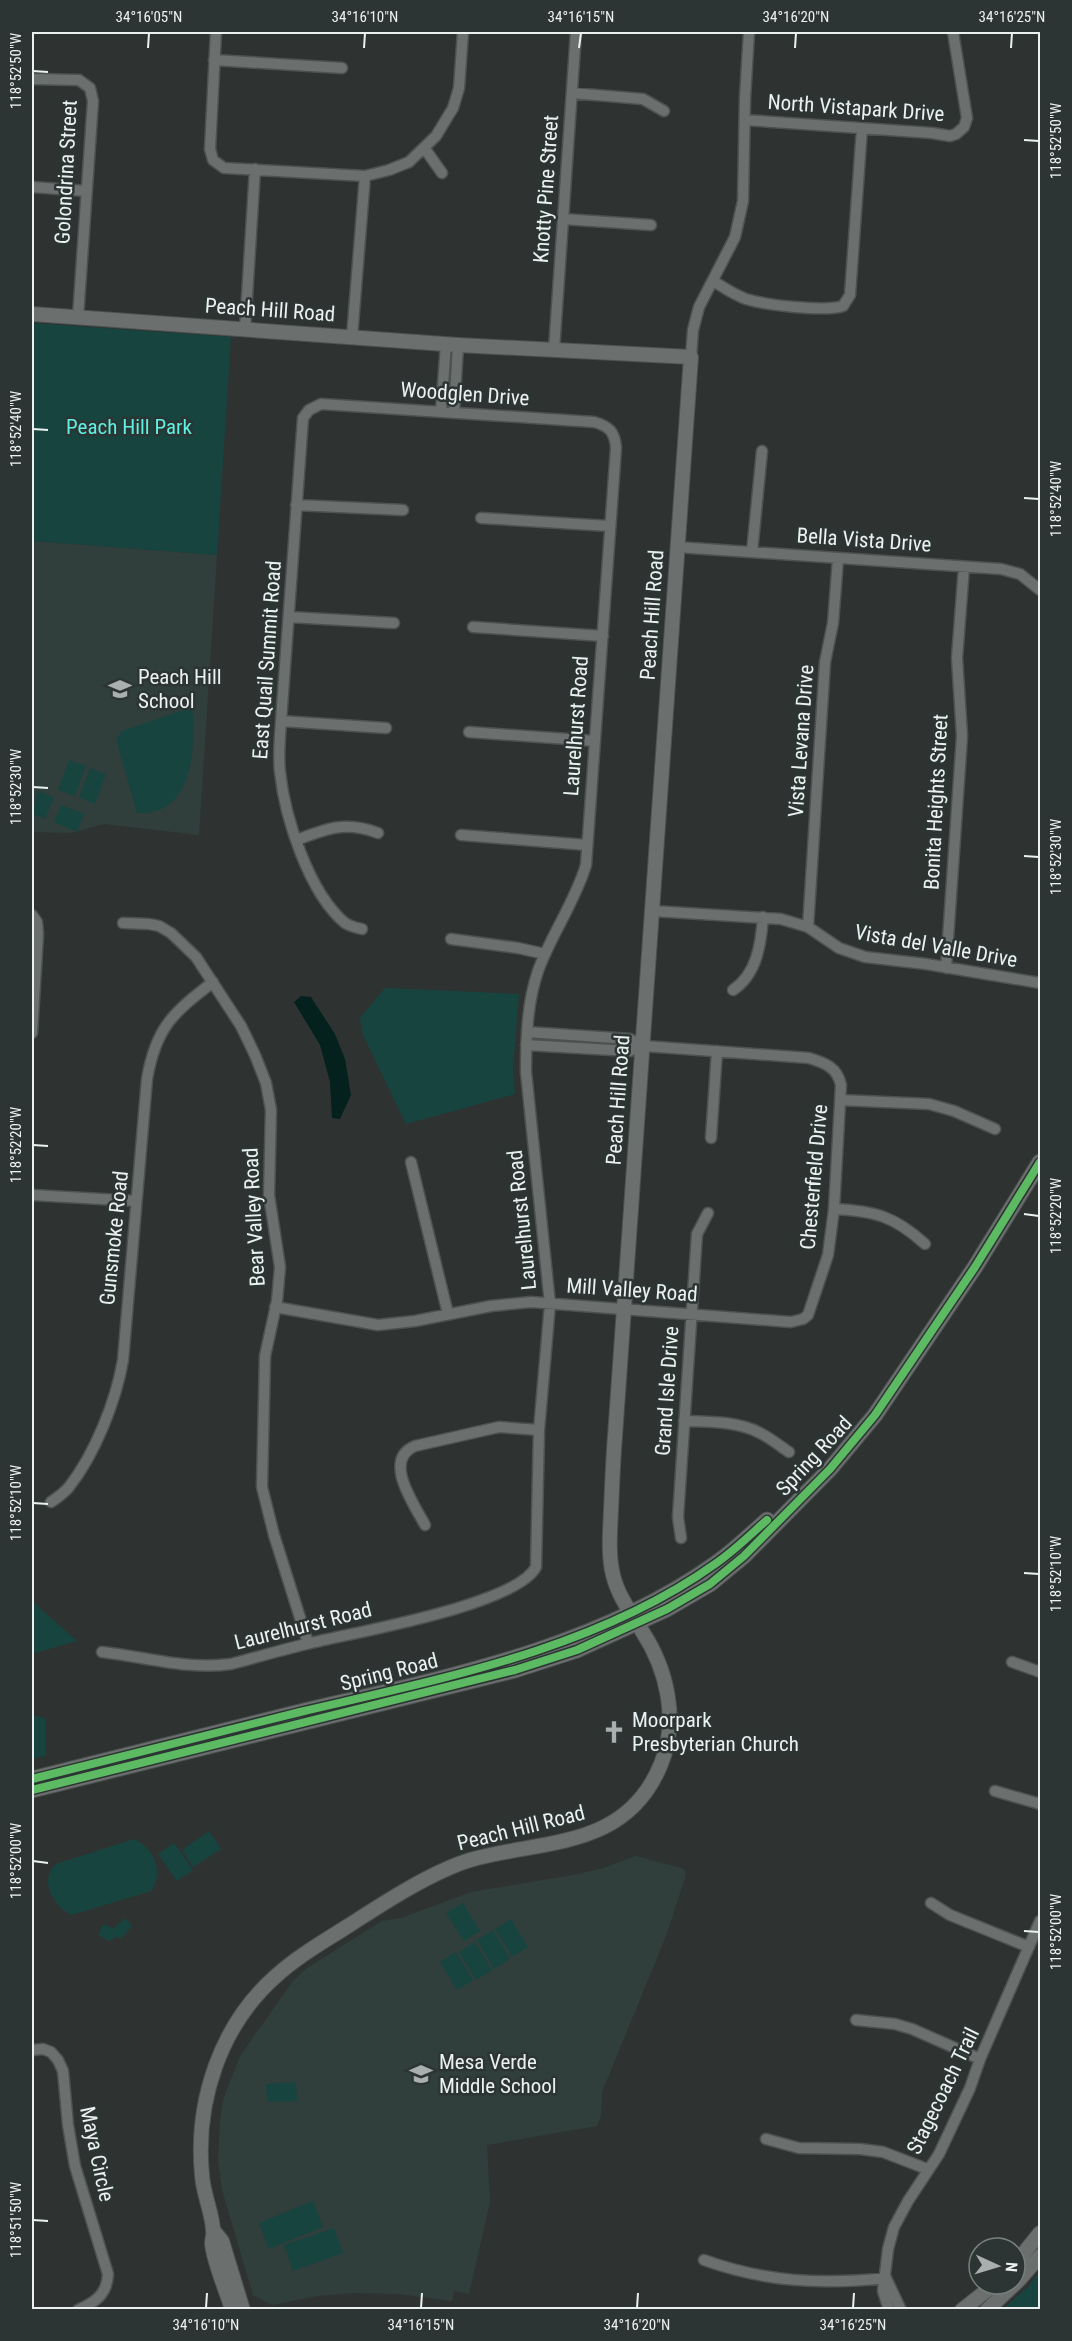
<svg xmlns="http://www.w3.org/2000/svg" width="1072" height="2341" font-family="'Roboto Condensed',sans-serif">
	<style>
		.built { fill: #303f3c }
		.green { fill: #184440 }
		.water { fill: #04211e }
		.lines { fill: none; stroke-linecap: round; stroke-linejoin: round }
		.minor-casing { stroke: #4d5251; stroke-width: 13 }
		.tertiary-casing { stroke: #4d5251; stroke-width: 16 }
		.secondary-casing { stroke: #4d5251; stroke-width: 17 }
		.minor { stroke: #6b6f6e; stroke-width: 10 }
		.tertiary { stroke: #6b6f6e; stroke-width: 14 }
		.secondary { stroke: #6b6f6e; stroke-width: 15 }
		.cycleway-casing { stroke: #2c3533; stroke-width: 11 }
		.cycleway { stroke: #5cba63; stroke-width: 8 }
		.ticks { fill: none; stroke: #ebf1f0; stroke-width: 2 }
		.labels { text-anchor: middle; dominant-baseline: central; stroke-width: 5; stroke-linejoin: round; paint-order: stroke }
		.street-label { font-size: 21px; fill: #ebf1f0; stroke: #2c3533 }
		.park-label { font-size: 21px; fill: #5cf1e2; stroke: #2c3533 }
		.poi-label { font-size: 21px; fill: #ebf1f0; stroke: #2c3533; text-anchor: start }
		.neatline { fill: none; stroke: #ebf1f0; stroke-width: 2 }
		.ticks-label { font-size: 15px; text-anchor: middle; fill: #ebf1f0 }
	</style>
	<rect width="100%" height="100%" fill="#2e3332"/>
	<path class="built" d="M32,541L217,555L199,835L104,824L71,833L32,832Z
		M636,1856L684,1869L686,1875L666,1936L602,2092L601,2115L597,2126L487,2145L490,2202L469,2294L454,2291L452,2301L398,2294L354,2293L317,2296L272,2305L253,2295L222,2190L218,2161L220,2121L223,2100L240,2056L293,1981L307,1968L382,1921L401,1918L471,1892L578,1874L603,1868Z"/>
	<path class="green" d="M32,323L231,337L217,555L32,541Z
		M192,707C196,739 194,800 156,811C150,813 143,813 137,813L116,739L122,731Z
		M69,760L86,766L75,796L58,790Z
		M90,768L106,774L95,804L79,797Z
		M38,791L54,797L45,819L32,814Z
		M61,805L84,814L77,832L54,822Z
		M385,988L519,994L513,1068L515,1094L406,1124L363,1035L360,1018Z
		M32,1601L77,1641L32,1654Z
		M32,1715L45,1718L46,1756L32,1759Z
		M209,1831L221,1849L193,1867L182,1850Z
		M134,1839C154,1848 165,1873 151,1891L72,1915C54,1907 38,1880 56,1864Z
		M174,1843L193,1870L177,1881L158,1854Z
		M463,1903L480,1931L464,1941L446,1913Z
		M125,1918L132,1926L121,1939L115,1936L114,1939L108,1941L99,1935L102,1925H107L113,1929Z
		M511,1919L528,1947L512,1957L495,1929Z
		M493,1930L510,1959L494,1969L477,1940Z
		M475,1942L492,1970L476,1980L459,1952Z
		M456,1952L473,1980L457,1990L440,1962Z
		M296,2082L297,2101L267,2102L266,2084Z
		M313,2201L323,2227L269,2249L259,2223Z
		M334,2228L343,2253L293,2271L284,2245Z
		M1040,2270V2309H1003L1029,2286Z"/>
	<path class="water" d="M301,996L311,997L335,1034L345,1059L351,1095L340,1119L332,1118L330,1082L320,1045L294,1002Z"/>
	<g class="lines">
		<g class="minor-casing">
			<path id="minor" d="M216,32L210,149L213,160L224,168L365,176L389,170L409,162L436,136L453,108L459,88L463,32
				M214,60L342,68
				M32,79L79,80L90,88L93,101L78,317
				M572,93L643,99L664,111
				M745,120L932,133L950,136L956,134L964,127L967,118L953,32
				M425,149L442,173
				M32,187L86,191
				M563,219L651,225
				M713,281C723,287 734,295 746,299C766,305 824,312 843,306L850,295L862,128
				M245,329L255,169
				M352,337L365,176
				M554,350L576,32
				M691,357L693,330L699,307L735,237L743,201L745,98L749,32
				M441,412L446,344
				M454,413L458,345
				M296,505L403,510
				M481,518L609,526
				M677,547L1001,569L1020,574L1040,590
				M752,552L762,451
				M289,617L394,623
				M473,627L603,636
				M281,721L386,728
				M469,732L595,741
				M461,835L587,845
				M297,840C327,828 346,821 378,833
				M653,911L781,919L808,927L839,948L865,957L926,964L1040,983
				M32,915L37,922L38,934L32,1033
				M123,923L149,924L159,926L171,933L196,957L241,1026L255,1055L266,1083L271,1110L269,1195L280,1267L277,1301L265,1356L262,1487L274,1535L308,1643
				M808,927L825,662L833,623L838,559
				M451,939L518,948L545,954
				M946,968L962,736L957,658L964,567
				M733,990C757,974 761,944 763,917
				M527,1032L630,1039L642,1046
				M840,1100L929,1104L954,1111L995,1129
				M711,1138L717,1051
				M411,1162L448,1314
				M32,1195L136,1201
				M834,1209C875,1211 894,1216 925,1244
				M275,1307L378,1325L415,1321L491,1306L531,1302L791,1322L803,1319L808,1315L828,1255L834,1209L841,1085C837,1067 825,1063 809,1058L658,1047L642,1046L630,1051L526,1045
				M684,1421C709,1422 738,1421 760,1433C770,1438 780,1446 789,1452
				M51,1502C57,1498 64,1493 69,1487C95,1454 116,1401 123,1360L147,1079C156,1027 173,1013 213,982
				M425,1525C414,1504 382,1460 415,1446L499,1427L539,1430
				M681,1538L678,1517L697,1234L708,1213
				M102,1652C146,1657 187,1670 231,1664C258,1657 284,1649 311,1643C356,1632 516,1605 536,1567L539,1430L550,1304L526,1072C526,1039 527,1003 538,971C551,935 575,902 586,865L616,448C615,432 609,426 594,422L321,404L309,410L303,418L281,721C280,738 278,755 280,772C285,818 309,893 345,923C350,926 357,928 362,929
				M1012,1662L1040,1672
				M995,1791L1040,1804
				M931,1903L950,1915L1029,1947
				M856,2020L895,2024L912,2029L980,2059
				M32,2050L43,2049L51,2052L58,2060L63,2071L68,2125L75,2166L108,2274C107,2294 96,2302 78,2310
				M766,2139L799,2148L860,2149L883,2152L927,2169
				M704,2260C765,2282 822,2285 886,2278
				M886,2278L901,2310
				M889,2310L883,2291L888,2249L894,2227L908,2201L939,2154L970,2088L980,2059L1040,1921"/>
		</g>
		<g class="tertiary-casing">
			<path id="tertiary" d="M32,314L458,345L691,357L615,1436C613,1461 612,1486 611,1511C610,1532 608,1554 613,1575C618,1596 631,1613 642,1631C667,1669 679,1720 661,1764C626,1850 544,1839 470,1860C431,1872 382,1904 348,1926C323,1942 298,1956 276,1976C220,2025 195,2102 202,2175C203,2194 213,2214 213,2231C214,2235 212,2239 212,2243C213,2261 227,2291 232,2310
				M214,2231L222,2241L243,2310
				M1015,2264L1040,2233
				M962,2310L995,2284
				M987,2310L1019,2280L1040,2256"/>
		</g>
		<g class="secondary-casing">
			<path id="secondary" d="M32,1779C121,1757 210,1734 300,1712C440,1679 596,1649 715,1564C734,1551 750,1535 767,1520
				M32,1790L515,1670L577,1650L667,1609L710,1584L744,1556L830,1469L875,1415L975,1267L1040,1162"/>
		</g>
		<use href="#minor" class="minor"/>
		<use href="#tertiary" class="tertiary"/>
		<use href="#secondary" class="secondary"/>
		<g class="cycleway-casing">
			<path id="cycleway" d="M32,1779C121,1757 210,1734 300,1712C440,1679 596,1649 715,1564C734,1551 750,1535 767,1520
				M32,1790L515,1670L577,1650L667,1609L710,1584L744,1556L830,1469L875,1415L975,1267L1040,1162"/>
		</g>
		<use href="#cycleway" class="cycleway"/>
	</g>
	<path class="ticks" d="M148,48L149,33M364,48L365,33M579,48L581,33M795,48L796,33M1011,48L1012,33M33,71L48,72M1024,140L1039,141M33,429L48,430M1024,498L1039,499M33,787L48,788M1024,856L1039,857M33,1145L48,1146M1024,1214L1039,1216M33,1503L48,1504M1024,1573L1039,1574M33,1861L48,1863M1024,1931L1039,1932M33,2220L48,2221M206,2308L207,2293M421,2308L422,2293M637,2308L638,2293M853,2308L854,2293"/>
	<defs>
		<g id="school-bare" transform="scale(1.8)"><path d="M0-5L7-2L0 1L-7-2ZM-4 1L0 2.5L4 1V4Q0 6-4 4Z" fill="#a9aeae" stroke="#2c3533" stroke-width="2.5" paint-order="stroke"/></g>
		<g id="church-bare" transform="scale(1.8)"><path d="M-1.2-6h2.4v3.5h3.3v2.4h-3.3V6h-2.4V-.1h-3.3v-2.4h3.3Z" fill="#a9aeae" stroke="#2c3533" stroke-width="2.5" paint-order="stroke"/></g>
	</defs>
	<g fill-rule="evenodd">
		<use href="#school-bare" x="120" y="689"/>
		<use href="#church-bare" x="614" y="1732"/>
		<use href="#school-bare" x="421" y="2074"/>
	</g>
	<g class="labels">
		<g class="street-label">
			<text transform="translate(856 108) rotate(4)">North Vistapark Drive</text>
			<text transform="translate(66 172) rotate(-87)">Golondrina Street</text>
			<text transform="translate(546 189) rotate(-86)">Knotty Pine Street</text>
			<text transform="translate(270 310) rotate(4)">Peach Hill Road</text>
			<text transform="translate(465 394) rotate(4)">Woodglen Drive</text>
			<text transform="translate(864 540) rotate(4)">Bella Vista Drive</text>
			<text transform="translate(652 615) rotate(-86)">Peach Hill Road</text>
			<text transform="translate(267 660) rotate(-86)">East Quail Summit Road</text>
			<text transform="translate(576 726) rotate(-86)">Laurelhurst Road</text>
			<text transform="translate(801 741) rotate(-86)">Vista Levana Drive</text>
			<text transform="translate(936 802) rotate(-87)">Bonita Heights Street</text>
			<text transform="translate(936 946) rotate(10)">Vista del Valle Drive</text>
			<text transform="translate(618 1100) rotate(-86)">Peach Hill Road</text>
			<text transform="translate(814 1177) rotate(-85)">Chesterfield Drive</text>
			<text transform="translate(254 1217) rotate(-93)">Bear Valley Road</text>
			<text transform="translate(522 1220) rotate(-96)">Laurelhurst Road</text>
			<text transform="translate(114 1238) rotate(-84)">Gunsmoke Road</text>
			<text transform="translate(632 1290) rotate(4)">Mill Valley Road</text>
			<text transform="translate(667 1391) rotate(-86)">Grand Isle Drive</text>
			<text transform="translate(814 1456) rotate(-47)">Spring Road</text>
			<text transform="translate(303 1626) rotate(-14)">Laurelhurst Road</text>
			<text transform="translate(389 1672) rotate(-14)">Spring Road</text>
			<text transform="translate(521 1828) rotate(-14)">Peach Hill Road</text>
			<text transform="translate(943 2091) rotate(-64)">Stagecoach Trail</text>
			<text transform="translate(97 2154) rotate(78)">Maya Circle</text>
		</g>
		<g class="park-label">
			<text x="129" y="427">Peach Hill Park</text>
		</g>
		<g class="poi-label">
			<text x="138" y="677">Peach Hill<tspan x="138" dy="24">School</tspan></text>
			<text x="632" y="1720">Moorpark<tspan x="632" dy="24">Presbyterian Church</tspan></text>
			<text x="439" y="2062">Mesa Verde<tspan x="439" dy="24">Middle School</tspan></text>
		</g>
	</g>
	<rect width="1072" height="2341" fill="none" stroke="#2c3533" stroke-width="66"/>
	<g transform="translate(997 2266) rotate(94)"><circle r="28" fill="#2c3533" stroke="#78807f" stroke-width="1.5"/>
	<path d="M0-4.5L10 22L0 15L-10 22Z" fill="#a9aeae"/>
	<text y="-9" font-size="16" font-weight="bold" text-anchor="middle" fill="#ebf1f0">N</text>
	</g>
	<rect x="33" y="33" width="1006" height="2275" class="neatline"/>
	<g class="ticks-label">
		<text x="149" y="22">34°16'05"N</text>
		<text x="365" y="22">34°16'10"N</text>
		<text x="581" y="22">34°16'15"N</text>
		<text x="796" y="22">34°16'20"N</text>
		<text x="1012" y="22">34°16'25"N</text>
		<text transform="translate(16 71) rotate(-90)" y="5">118°52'50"W</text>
		<text transform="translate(1056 141) rotate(-90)" y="5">118°52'50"W</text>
		<text transform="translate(16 429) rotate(-90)" y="5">118°52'40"W</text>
		<text transform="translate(1056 499) rotate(-90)" y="5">118°52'40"W</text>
		<text transform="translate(16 787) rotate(-90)" y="5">118°52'30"W</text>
		<text transform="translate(1056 857) rotate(-90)" y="5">118°52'30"W</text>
		<text transform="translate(16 1145) rotate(-90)" y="5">118°52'20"W</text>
		<text transform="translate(1056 1216) rotate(-90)" y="5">118°52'20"W</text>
		<text transform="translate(16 1503) rotate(-90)" y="5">118°52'10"W</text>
		<text transform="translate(1056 1574) rotate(-90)" y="5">118°52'10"W</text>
		<text transform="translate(16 1861) rotate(-90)" y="5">118°52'00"W</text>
		<text transform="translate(1056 1932) rotate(-90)" y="5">118°52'00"W</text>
		<text transform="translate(16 2220) rotate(-90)" y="5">118°51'50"W</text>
		<text x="206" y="2330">34°16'10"N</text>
		<text x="421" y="2330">34°16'15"N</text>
		<text x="637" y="2330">34°16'20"N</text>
		<text x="853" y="2330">34°16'25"N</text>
	</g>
</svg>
